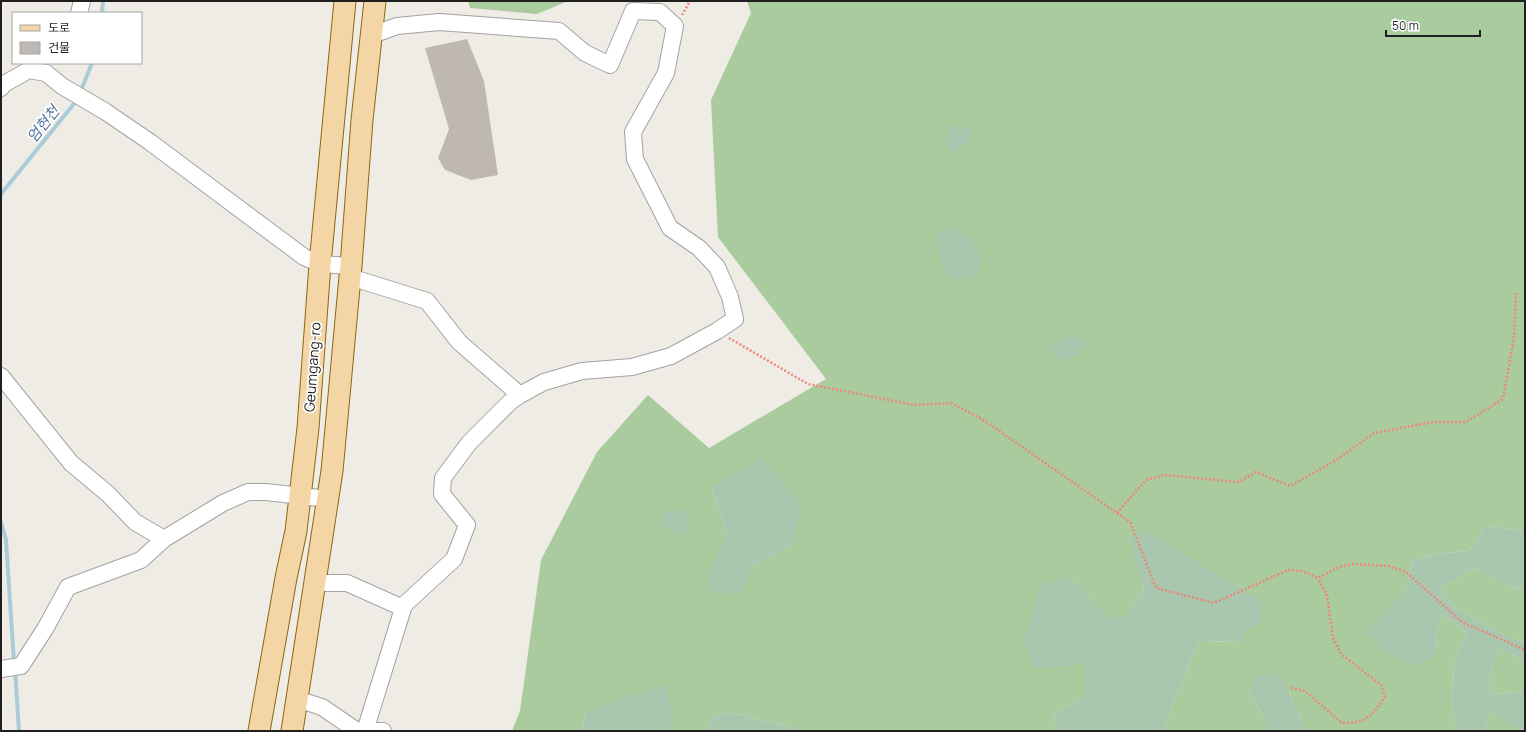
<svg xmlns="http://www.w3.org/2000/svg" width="1526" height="732" font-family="Manrope,'Noto Sans KR',sans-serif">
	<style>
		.forest { fill: #a9cb9e; fill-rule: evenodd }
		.cemetery { fill: #a9c6ae }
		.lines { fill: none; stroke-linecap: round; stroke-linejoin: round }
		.stream { stroke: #aaccd9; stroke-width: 4 }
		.building { fill: #bfb8b2 }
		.minor-casing { stroke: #a3a3a3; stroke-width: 18 }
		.major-casing { stroke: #8d670c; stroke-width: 23 }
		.path { stroke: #ee8777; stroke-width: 2.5; stroke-dasharray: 2 2; stroke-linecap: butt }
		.minor { stroke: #fff; stroke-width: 16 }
		.major { stroke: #f4d5a5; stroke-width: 21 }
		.labels { text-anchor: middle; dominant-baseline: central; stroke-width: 3.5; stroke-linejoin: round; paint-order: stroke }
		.street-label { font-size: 14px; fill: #1f1f1f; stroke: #fff }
		.water-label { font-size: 15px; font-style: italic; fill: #5075a0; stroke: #fff }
	</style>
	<rect width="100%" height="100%" fill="#efece6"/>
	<path class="forest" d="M468,1H568L537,14L470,8Z
		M747,1H1525V531L1485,526L1469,551L1433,554L1412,561L1406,590L1367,633L1436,654L1437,631L1443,615L1466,631L1455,661L1451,700L1457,729L1460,731H1307L1281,676L1249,690L1266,722V731H1167L1165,724L1199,641L1243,642L1130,537L1144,590L1124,618H1109L1071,578L1085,663V695L1053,715L1058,731H798L799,729L727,712L711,718L708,731H667L673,724L585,714L583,731H512L520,711L541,560L597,452L648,395L709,448L826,379L718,237L711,100L751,13ZM711,487L793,545L753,565L740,594L709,574L727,534Z
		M1474,568L1516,589L1525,585V643L1508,637L1455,608L1439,589Z
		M1500,649L1525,661V691L1492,694L1489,678Z
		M1491,711L1523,731H1484Z"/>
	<path class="cemetery" d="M950,125L974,129L968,143L953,153L945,144Z
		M940,229H957L970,239L981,257L978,276L955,280L943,271L937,237Z
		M1077,334L1088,345L1072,359H1057L1049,349L1058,340Z
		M762,458L801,505L793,545L753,565L741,594L710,592L709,573L727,534L711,487Z
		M690,510L687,532L678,534L660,525L664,512Z
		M1485,526L1525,531V585L1516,589L1474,568L1439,589L1455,608L1508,637L1525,643V661L1500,649L1489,678L1492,694L1525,691V731L1517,728L1491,711L1484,731H1460L1457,729L1451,700L1455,661L1466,631L1443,615L1437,631L1436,654L1414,666L1386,652L1366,633L1406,590L1412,561L1433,554L1469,551Z
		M1146,531L1262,602L1261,624L1245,630L1243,642L1199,641L1165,724L1167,731H1058L1053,715L1085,695V664L1035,669L1024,640L1041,584L1071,578L1109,618H1124L1144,590L1129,537Z
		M1265,673L1281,676L1307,731H1266V722L1249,690L1254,679Z
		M667,684L673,724L667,731H583L585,714L615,701Z
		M727,712L799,729L798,731H708L711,718Z"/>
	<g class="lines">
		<path class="stream" d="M102,13L103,1
			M80,93L92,63
			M1,194L77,100
			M1,522L6,540L14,663
			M15,670L19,731"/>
	</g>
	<path class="building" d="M467,39L484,81L498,175L471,180L445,170L438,158L449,129L425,48Z"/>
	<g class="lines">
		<g class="minor-casing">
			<path id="minor" d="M79,13L82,1
				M1,88L4,84L29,70L46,73L62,86L106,112L150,142L304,257L320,264L351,266
				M350,277L427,301L459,342L520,395
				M1,376L71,463L108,494L135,522L164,539
				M314,583H347L403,608
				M1,669L21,666L45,629L68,587L141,560L164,539L223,503L248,492H266L328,499
				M297,699L322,707L357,731
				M365,731L404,605L454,559L467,525L442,494L443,478L469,443L510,402L520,395L544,382L582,371L632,367L671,356L717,331L735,319L730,297L717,267L699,248L670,228L635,159L633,132L666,73L675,26L660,12L633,11L610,65L585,53L559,31L439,22L397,26L372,35
				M377,731H383"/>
		</g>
		<g class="major-casing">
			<path id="major" d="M259,731L286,578L296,531L308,428L320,264L345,1
				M292,731L332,471L351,266L362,120L375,1"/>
		</g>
		<path class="path" d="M682,15L690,1
			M729,338L808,384L914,405L951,403L982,419L1130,522L1156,588L1214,603L1288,570L1302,571L1318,578L1339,567L1353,564L1389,566L1406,572L1462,622L1525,650
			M1117,513L1146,480L1165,475L1239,482L1256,472L1290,486L1335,461L1374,433L1434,422H1466L1503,399L1514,337L1516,293
			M1291,688L1305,691L1342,723C1366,723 1372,717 1385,696L1381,685L1341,654L1333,638L1327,596L1318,578"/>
		<use href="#minor" class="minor"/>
		<use href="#major" class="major"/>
	</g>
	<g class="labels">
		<g class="street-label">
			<text transform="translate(312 367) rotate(-86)">Geumgang-ro</text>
		</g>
		<g class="water-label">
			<text transform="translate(43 124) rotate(-51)">엄현천</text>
		</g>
	</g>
	<rect width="1526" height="732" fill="none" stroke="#1f1f1f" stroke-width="4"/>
	<rect x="12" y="12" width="130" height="52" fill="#ffffff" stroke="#a5a5a5"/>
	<rect x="20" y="25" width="20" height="6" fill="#f4d5a5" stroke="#a5a5a5"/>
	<text x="48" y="32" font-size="12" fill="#1f1f1f">도로</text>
	<rect x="20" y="42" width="20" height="12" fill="#bfb8b2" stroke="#a5a5a5"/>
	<text x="48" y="52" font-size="12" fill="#1f1f1f">건물</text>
	<path d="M1386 30v6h94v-6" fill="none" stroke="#1f1f1f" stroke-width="2"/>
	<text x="1392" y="30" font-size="12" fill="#1f1f1f" stroke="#ffffff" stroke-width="3" paint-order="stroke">50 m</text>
</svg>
